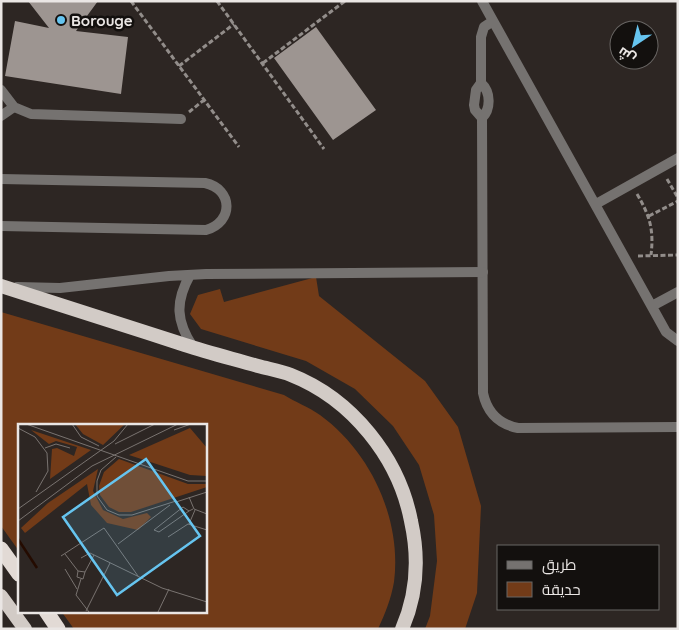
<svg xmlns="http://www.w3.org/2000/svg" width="679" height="630" font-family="Quicksand,Cairo,sans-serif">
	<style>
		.green { fill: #723b18 }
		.building { fill: #9d9591 }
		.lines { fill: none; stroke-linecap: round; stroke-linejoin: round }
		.path { stroke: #928d8a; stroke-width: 3; stroke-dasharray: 5 2.5; stroke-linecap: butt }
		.service { stroke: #757270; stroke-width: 10 }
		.minor { stroke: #757270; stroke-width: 10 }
		.trunk { stroke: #d2cbc6; stroke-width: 14 }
		.motorway { stroke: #e2dad5; stroke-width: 15 }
		.poi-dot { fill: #66c4ef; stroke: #13100e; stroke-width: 2 }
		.labels { text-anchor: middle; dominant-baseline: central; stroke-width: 5; stroke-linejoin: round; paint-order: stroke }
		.poi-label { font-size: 15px; font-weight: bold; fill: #eae6e4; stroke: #13100e; text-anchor: start }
		.inset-river { fill: none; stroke: #240b00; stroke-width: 2.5 }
		.inset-road { fill: none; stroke: #797370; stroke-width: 1 }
		.view { fill: #66c4ef; fill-opacity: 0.15; stroke: #66c4ef; stroke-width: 2.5 }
		.inset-edge { fill: none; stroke: #eae6e4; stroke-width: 2.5 }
	</style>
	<rect width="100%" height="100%" fill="#2d2623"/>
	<path class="green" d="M316,277L319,296L425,381L458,427L481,506L477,593L465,629H425L430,616L437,561L434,515L419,465L393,426L355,389L306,361L201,329L190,314L198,295L220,289L224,302Z
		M1,312L284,395C295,402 309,407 320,415C371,452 402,520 394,582C391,599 385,614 378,629H74L61,611H205V425H19V551L1,526Z"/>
	<path class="building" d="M28,1H98L76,31L128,37L121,94L5,76L15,21L49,28Z
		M316,27L376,110L333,140L274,58Z"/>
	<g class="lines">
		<path class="path" d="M131,1L239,147
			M217,1L324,149
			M263,63L345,1
			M179,66L234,24
			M189,112L204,100
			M667,179L678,198
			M637,194C650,216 654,230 651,255
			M649,216L678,201
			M638,256L678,255"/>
		<path class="service" d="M482,1L666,332L678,341
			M481,83C491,92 491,109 482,118L483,393C487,412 498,424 518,428L678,427
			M1,90L14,107L31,114L181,119
			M1,116L14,107
			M482,118L475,110L474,105L476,90L481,83V37L484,27L493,21
			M1,179L205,183C233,189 234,222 206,230L1,226
			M596,204L678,158
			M652,306L678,292"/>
		<path class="minor" d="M190,275C175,302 176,321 193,347
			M17,287L60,288L169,276L206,274L483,272"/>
		<path class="trunk" d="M1,286C63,306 124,325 185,345C209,353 234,359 258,366C269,369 281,371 291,375C352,399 399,458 411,521C419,557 417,595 402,629
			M1,596L25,629"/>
		<path class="motorway" d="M1,549L19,574
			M46,611L58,629"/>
	</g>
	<circle class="poi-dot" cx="61" cy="20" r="5"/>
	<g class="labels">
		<g class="poi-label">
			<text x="71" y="20">Borouge</text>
		</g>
	</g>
	<g transform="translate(18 424)">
		<rect width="189" height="189" fill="#2d2623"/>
		<path d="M57,0H107L85,21L65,10ZM172,4L189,24V52L172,51L111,31ZM13,6L73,26L32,55L34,25L39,24L56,32L59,23L38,17L31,20ZM101,35L170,60H189V63L113,88H101L91,83L82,71L81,62L86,48ZM80,45L75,67L85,86L105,95L129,89L133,93L120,106L89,99L73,81L69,60L7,109L3,104L30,79Z" fill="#723b18"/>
		<path class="inset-river" d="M0,115L19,144"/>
		<path class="inset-road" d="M8,0L170,57H189M54,0L63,13L81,22M0,4L17,13L29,29L30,47L18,68M156,6L173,0M97,20L137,0M27,24L38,20L52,24M98,33L83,46L79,57V72L89,86L101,91H114L158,77M171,73L176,85L189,90M158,78L189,68M0,85L96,17L110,0M171,87L165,83L136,106L141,108L171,87L175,85M0,97L74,42L160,0M171,100L177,86M150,113L170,100L189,106M100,120L152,81M47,130L60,147L67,148L65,155L59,153L60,147M43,132L86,104L120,152M63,134L72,129L144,164L189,178M47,145L59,165M67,148L76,131M63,155L58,171L71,188M68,187L92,139M140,188L151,165"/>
		<path class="view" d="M128,35L182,112L99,171L45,93Z"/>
		<rect width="189" height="189" class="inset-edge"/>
	</g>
	<rect width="679" height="630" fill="none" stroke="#eae6e4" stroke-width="5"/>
	<rect x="497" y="545" width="162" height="65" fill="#13100e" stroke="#696664"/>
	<rect x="507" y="561" width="25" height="8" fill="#757270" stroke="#696664"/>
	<text x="542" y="570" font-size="15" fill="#eae6e4">طريق</text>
	<rect x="507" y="582" width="25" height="15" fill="#723b18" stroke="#696664"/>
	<text x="542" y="595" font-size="15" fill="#eae6e4">حديقة</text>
	<g transform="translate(634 45) rotate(215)"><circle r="24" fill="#13100e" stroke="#696664"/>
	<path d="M0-4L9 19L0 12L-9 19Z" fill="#66c4ef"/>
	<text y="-8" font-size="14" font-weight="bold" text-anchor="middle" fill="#eae6e4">ش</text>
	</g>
</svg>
